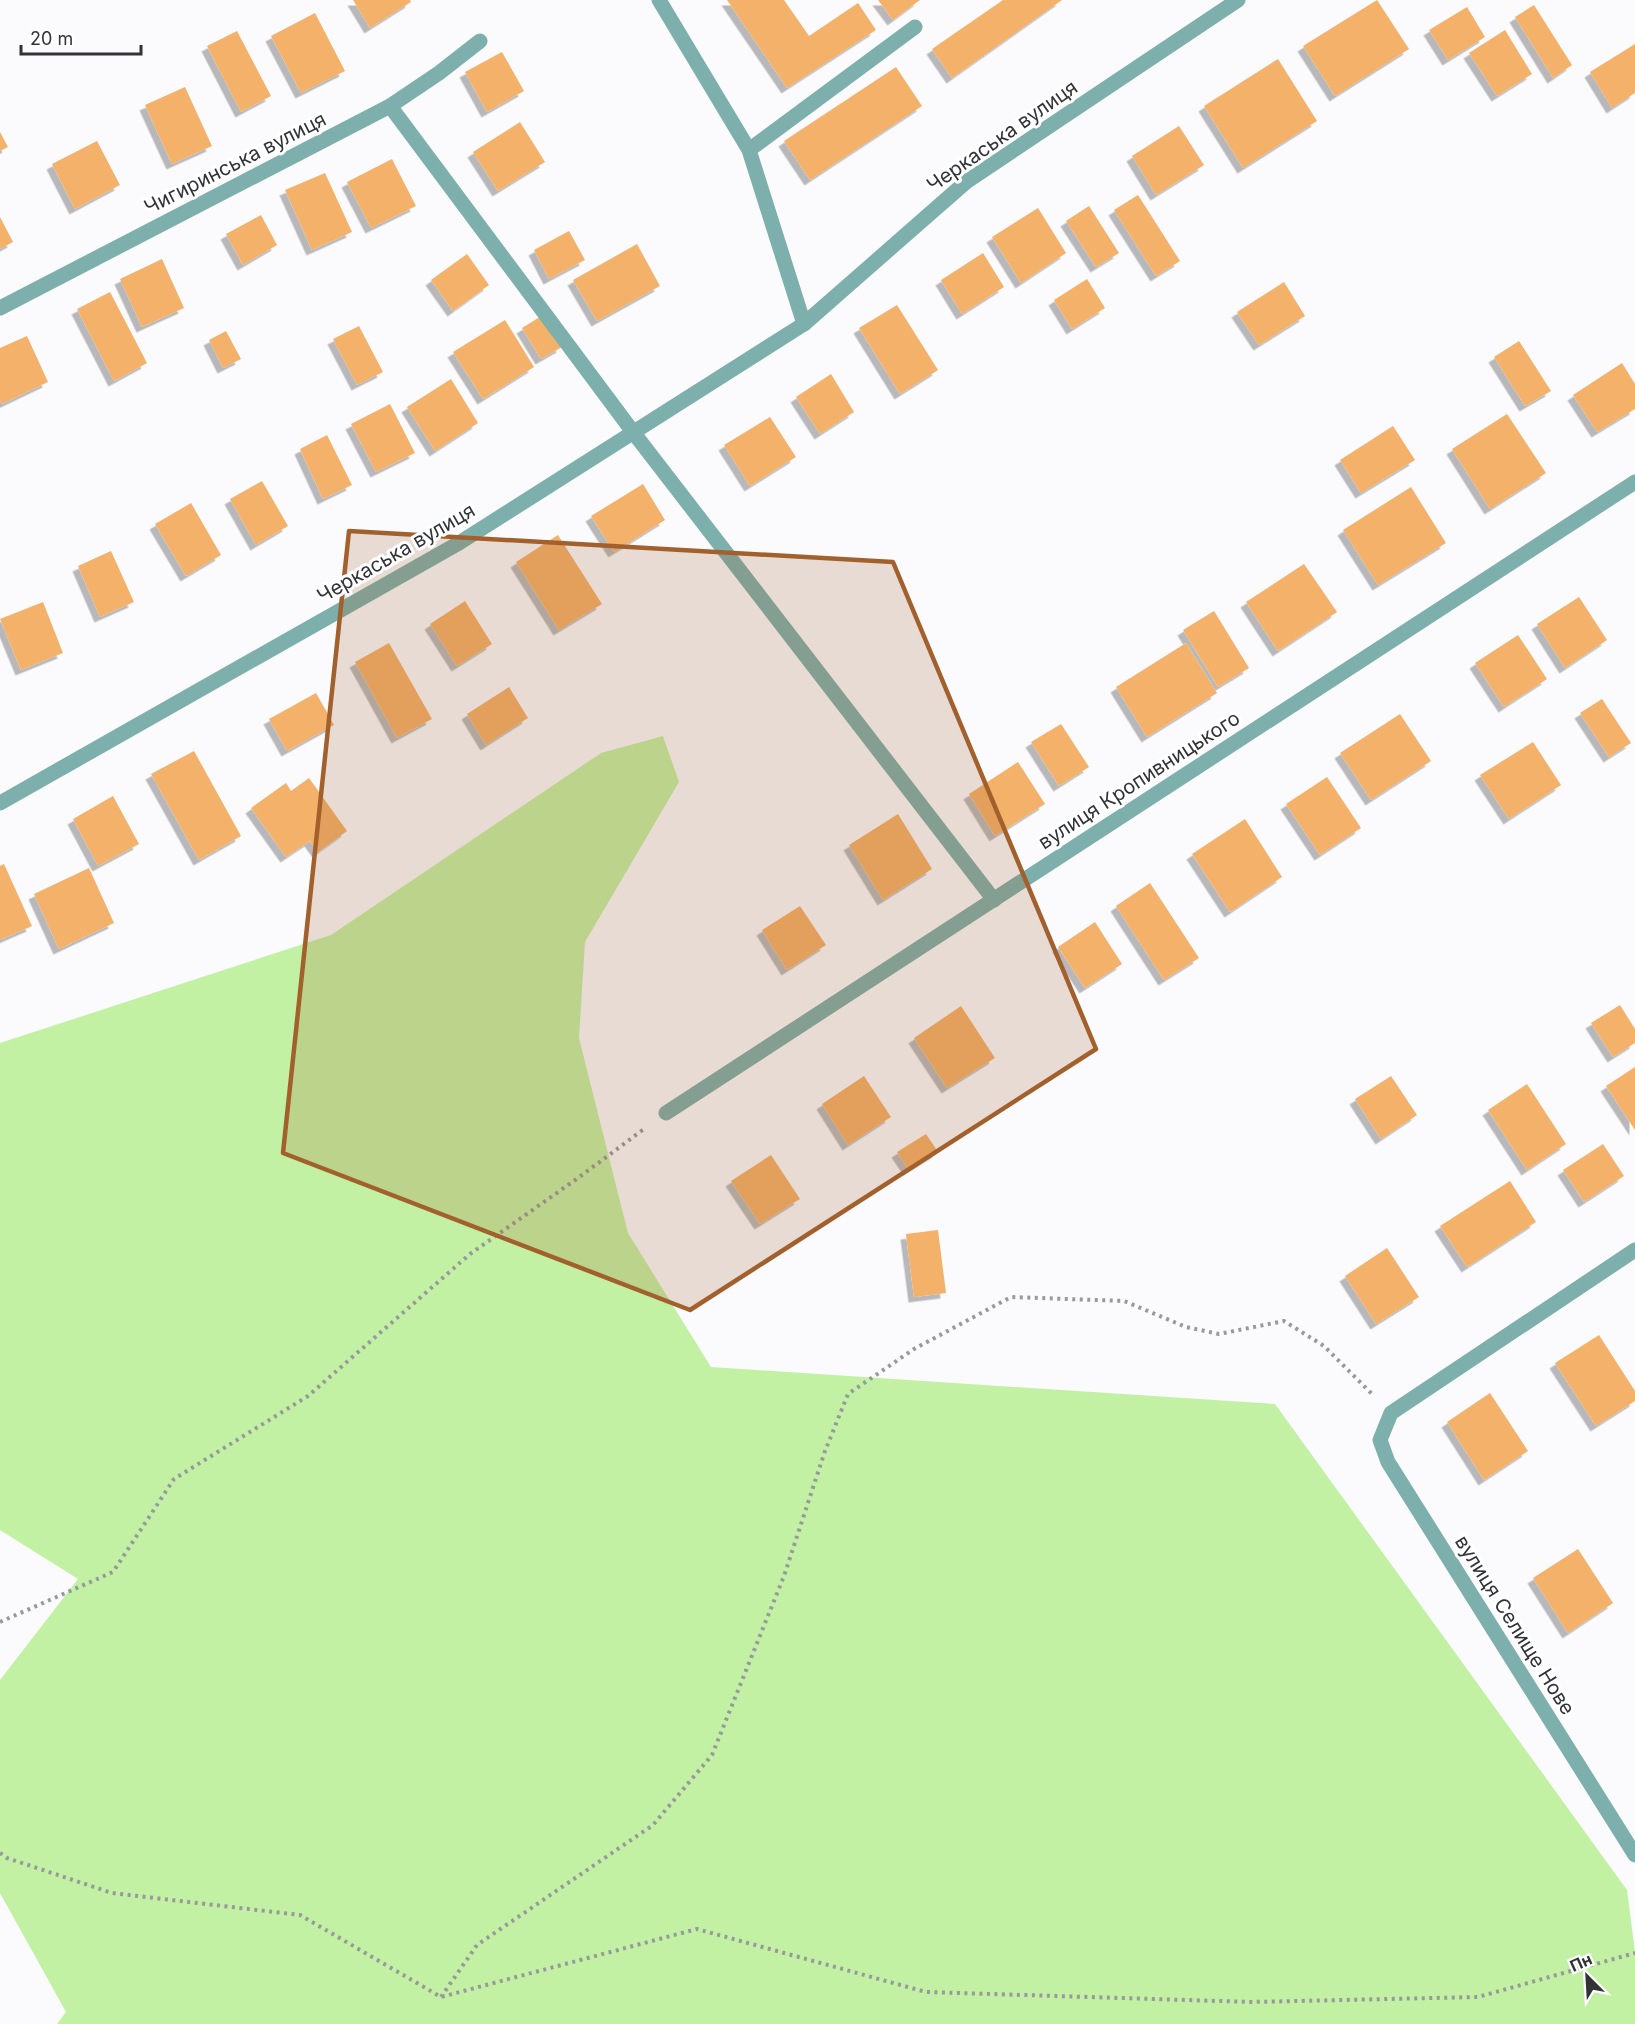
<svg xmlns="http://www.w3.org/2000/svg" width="1635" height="2024" font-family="Inter,sans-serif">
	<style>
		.green { fill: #c2f1a3 }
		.building { fill: #f4b16a; filter: url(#shadow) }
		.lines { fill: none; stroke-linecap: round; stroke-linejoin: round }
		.path { stroke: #98999d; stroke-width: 4; stroke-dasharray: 3 4.5; stroke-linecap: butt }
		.lane { stroke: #7dafac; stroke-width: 15 }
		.street { stroke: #7dafac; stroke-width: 15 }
		.marked { fill: #a2612c; fill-opacity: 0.2; stroke: #a2612c; stroke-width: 4.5; stroke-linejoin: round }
		.labels { text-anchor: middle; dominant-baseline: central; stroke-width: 6; stroke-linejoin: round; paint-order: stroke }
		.street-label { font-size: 20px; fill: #313337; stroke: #fff }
	</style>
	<defs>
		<filter id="shadow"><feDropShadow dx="-5.5" dy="5.5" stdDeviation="0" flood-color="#0004"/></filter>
	</defs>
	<rect width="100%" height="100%" fill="#fbfbfe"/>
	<path class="green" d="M663,736L679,782L585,942L579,1038L628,1233L711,1367L1275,1404L1627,1890L1635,1952V2024H57L66,2012L0,1893V1680L78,1579L0,1530V1043L331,935L601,753Z"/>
	<path class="building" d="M353,0H410L411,2L370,28Z
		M727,0H784L809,36L858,3L876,30L787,88Z
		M878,0H920L893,20Z
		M1003,0H1062L952,78L932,49Z
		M1377,0L1409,49L1335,96L1303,46Z
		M1534,5L1572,65L1553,78L1515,17Z
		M1467,7L1485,37L1448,60L1429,30Z
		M315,13L345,71L301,93L271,36Z
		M1505,30L1532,74L1497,96L1469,53Z
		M237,31L271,96L241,112L207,46Z
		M1635,44V93L1612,108L1590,72Z
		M502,52L524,91L487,112L465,72Z
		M1278,59L1317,121L1243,168L1204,106Z
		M896,67L922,106L810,180L784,141Z
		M185,87L212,146L172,164L145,105Z
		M520,122L545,162L498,191L473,152Z
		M1179,126L1204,165L1156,195L1132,156Z
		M0,132L8,147L0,151Z
		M97,141L120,185L75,209L52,164Z
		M392,159L416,206L371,228L347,182Z
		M325,173L352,232L312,250L285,190Z
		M1138,195L1180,261L1156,276L1114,210Z
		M1089,206L1119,253L1096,267L1066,221Z
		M1038,208L1066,253L1021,283L992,237Z
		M261,215L277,245L243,265L226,234Z
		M0,217L13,242L0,249Z
		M569,231L585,260L549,279L534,250Z
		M637,244L660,286L597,321L573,280Z
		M983,253L1004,287L962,314L941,280Z
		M467,254L489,285L453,311L431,280Z
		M162,259L184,308L142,327L120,279Z
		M1087,279L1105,308L1072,329L1054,300Z
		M1284,282L1305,316L1259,345L1237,312Z
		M110,292L147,363L114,381L77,309Z
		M897,305L938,370L900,394L859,328Z
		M543,315L562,347L541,359L522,328Z
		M505,320L534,367L483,399L453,352Z
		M359,326L383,372L357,385L333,339Z
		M226,331L241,359L223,368L209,340Z
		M27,336L48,382L2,404L0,400V348Z
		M1519,341L1551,391L1525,406L1494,357Z
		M1622,363L1635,384V409L1597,432L1573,395Z
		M831,374L854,412L820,434L796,397Z
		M451,379L478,423L435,451L407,407Z
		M390,404L415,453L376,472L351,424Z
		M1507,414L1546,473L1490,509L1452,449Z
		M770,417L796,457L750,486L724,445Z
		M1393,426L1415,460L1361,493L1340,460Z
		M327,435L352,485L323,499L300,449Z
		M262,481L288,526L256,545L230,499Z
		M643,484L665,520L614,552L591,516Z
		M1411,487L1446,543L1378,585L1343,530Z
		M191,503L221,555L186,576L155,524Z
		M558,535L602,604L559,630L516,562Z
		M111,551L134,602L100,617L78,566Z
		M1304,564L1337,612L1278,651L1246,602Z
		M1579,597L1607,640L1565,668L1537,624Z
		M465,601L492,644L457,666L430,624Z
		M43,602L63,653L21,670L0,619Z
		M1214,611L1249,668L1218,687L1183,630Z
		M1518,635L1547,679L1504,707L1475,663Z
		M389,643L432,719L397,738L355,662Z
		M1186,643L1217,693L1147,737L1116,687Z
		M509,687L528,718L486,745L467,714Z
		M316,693L334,725L287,751L269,719Z
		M1602,699L1631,743L1609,757L1580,713Z
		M1400,714L1431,761L1371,800L1340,753Z
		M1061,724L1089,767L1059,786L1031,742Z
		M1533,742L1561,785L1509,819L1480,775Z
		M194,751L241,836L199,860L151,774Z
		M1018,762L1045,804L995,836L969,794Z
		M1327,777L1361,828L1320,855L1286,804Z
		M309,778L347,831L318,852L310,841L286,857L251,808L286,783L291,791Z
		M113,796L139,844L98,866L73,819Z
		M898,814L932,869L883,900L849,845Z
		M1245,819L1282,877L1230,912L1192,854Z
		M4,864L32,926L0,940V866Z
		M89,868L114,923L59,949L34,894Z
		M1150,883L1199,958L1164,980L1116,906Z
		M800,906L826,945L787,970L762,930Z
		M1095,922L1122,964L1085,988L1058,947Z
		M1620,1005L1635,1029V1043L1613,1057L1591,1023Z
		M961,1006L995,1058L947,1088L914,1038Z
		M1635,1067V1130L1606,1086Z
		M864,1076L891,1117L848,1145L822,1104Z
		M1391,1076L1417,1115L1381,1139L1355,1099Z
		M1527,1084L1566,1144L1527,1170L1488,1110Z
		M926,1134L938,1152L909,1170L897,1152Z
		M1603,1144L1624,1176L1584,1202L1563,1170Z
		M771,1155L800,1199L760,1224L731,1181Z
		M1510,1181L1536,1222L1467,1267L1440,1226Z
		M938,1230L946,1293L914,1297L906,1234Z
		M1387,1248L1419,1297L1376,1324L1345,1276Z
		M1599,1335L1635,1391V1401L1596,1426L1555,1363Z
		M1490,1393L1528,1451L1484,1480L1447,1422Z
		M1578,1549L1613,1603L1568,1633L1533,1578Z"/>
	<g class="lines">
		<path class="path" d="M0,1622L113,1572L174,1479L308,1396L470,1254L578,1178L644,1129
			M0,1853L7,1858L112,1893L300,1915L441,1997L697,1929L926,1992L1251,2002L1478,1997L1635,1953
			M441,1997L477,1945L653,1825L712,1755L784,1576L825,1451L848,1394L914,1349L1011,1297L1124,1301L1186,1327L1219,1334L1284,1321L1324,1346L1372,1394"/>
		<path class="lane" d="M659,0L749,150L804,324
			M390,106L633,432L994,900
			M749,150L915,27
			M0,308L390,106L439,73L480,41"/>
		<path class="street" d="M0,803L459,543L804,324L966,182L1238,0
			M666,1113L1635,482
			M1635,1250L1391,1413L1380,1440L1388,1462L1635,1855"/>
	</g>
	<path class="marked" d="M349,531L893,562L1096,1049L690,1310L283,1153Z"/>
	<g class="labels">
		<g class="street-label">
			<text transform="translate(1002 136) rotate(-35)">Черкаська вулиця</text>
			<text transform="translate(235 163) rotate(-27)">Чигиринська вулиця</text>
			<text transform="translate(396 553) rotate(-30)">Черкаська вулиця</text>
			<text transform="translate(1139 780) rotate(-33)">вулиця Кропивницького</text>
			<text transform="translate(1515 1625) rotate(58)">вулиця Селище Нове</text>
		</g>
	</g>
	<g transform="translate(1587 1976) rotate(336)" stroke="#ffffff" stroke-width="4.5" paint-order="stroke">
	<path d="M0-4.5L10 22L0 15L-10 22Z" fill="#313337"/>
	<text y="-9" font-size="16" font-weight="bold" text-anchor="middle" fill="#313337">Пн</text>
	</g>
	<path d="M21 45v9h120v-9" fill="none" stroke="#313337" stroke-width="3"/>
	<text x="30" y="45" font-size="18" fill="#313337" stroke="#ffffff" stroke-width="4.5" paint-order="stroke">20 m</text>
</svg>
